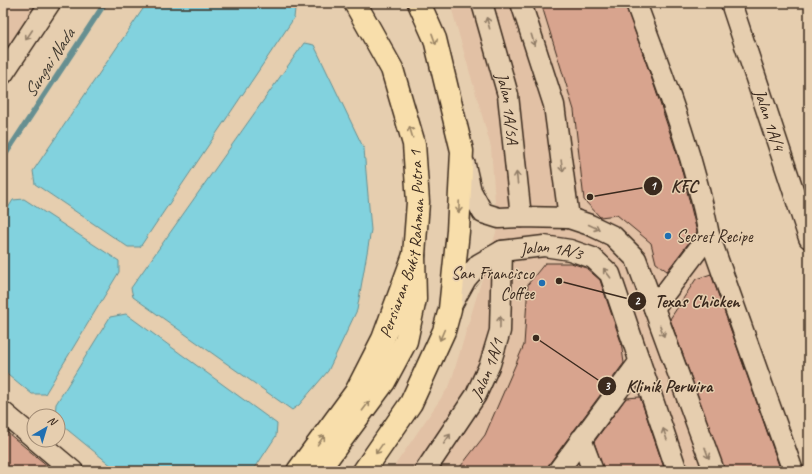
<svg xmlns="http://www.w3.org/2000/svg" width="812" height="474" font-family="Caveat,sans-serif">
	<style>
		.built { fill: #e2c1a5 }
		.water { fill: #82d2de; stroke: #668f91 }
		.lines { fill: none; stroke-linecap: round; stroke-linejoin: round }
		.stream { stroke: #668f91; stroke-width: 5.5 }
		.building { fill: #d8a48e; stroke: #3b2a1e }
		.minor-casing { stroke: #3b2a1e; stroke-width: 23 }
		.major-casing { stroke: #3b2a1e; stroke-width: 25 }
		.highway-casing { stroke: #3b2a1e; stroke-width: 25 }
		.minor { stroke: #e6ceaf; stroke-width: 20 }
		.major { stroke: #f8deab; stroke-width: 22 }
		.highway { stroke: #f8deab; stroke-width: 22 }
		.oneway { stroke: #907c66 }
		.oneway2 { stroke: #9a8464 }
		.poi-dot { fill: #1f6fb2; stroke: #e6ceaf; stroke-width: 1.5 }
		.labels { text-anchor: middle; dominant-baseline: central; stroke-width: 3; stroke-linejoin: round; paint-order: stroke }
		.street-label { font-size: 17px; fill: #3b2a1e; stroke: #e6ceaf }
		.poi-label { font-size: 17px; fill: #3b2a1e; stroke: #e6ceaf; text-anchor: start }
		.water-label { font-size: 18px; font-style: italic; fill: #423b31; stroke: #e6ceaf }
		.leader { fill: none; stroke: #3b2a1e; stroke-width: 1.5 }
		.callout-dot { fill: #3b2a1e; stroke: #e6ceaf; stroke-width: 1.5 }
		.mark-label { font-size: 12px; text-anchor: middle; font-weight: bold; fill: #fff }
		.callout-label { font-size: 18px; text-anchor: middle; font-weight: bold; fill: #3b2a1e; stroke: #e6ceaf; stroke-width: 3; stroke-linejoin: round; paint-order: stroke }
	</style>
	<rect width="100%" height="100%" fill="#e6ceaf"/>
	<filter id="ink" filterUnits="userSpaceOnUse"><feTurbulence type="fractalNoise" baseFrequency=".025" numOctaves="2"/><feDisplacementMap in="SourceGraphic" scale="8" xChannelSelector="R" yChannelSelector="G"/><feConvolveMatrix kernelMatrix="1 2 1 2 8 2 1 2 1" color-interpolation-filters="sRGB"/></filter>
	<g filter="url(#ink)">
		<path class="built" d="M3,3H63L3,90Z
			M450,3H633L791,471H391L450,385L497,229L491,147Z"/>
		<path class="water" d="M147,3H288L295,9L294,18L140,247H128L35,184L33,171Z
			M304,43L314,45L364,149L371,230L357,310L328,371L299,405L292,410L133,297L131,288Z
			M24,199L119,261V272L45,394H32L3,370V216L13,200Z
			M126,314L277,424L276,436L253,471H118L58,422V416H55L56,404L110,317Z"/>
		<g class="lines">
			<path class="stream" d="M3,158L105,3"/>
		</g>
		<path class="building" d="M541,3H625L655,88L680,163L697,232L667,271L656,263L651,243L617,215L600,217L584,200L574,110Z
			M545,263H571L586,268L600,280L621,342L624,363L549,464L547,471H457L485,435L524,345L528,284Z
			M711,274L781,471H725L670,319L696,279Z
			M640,397L665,471H604L594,442L626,398Z
			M3,429L54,471H3Z"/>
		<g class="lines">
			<g class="minor-casing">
				<g id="minor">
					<path id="s1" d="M482,3L508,95L521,217"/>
					<path d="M521,3L554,105L569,218"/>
					<path d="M636,3C664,79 694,155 709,235L654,308"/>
					<path id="s2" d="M731,3L809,238"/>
					<path d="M3,74L50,3"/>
					<path d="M465,165L471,191L483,213L499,218L521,217L569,218L590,225L613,236L636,259L714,471"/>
					<path d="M709,235L793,471"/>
					<path id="s3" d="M451,306L466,279L479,264L502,251L544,246L570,250L593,258L610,274L677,471"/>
					<path d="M3,412L34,438"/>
					<path d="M581,439L593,471"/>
					<path d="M36,440L73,471"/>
					<path id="s4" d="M425,471L476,395L490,364L500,331L502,251"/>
					<path d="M558,471L640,361"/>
				</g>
			</g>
			<g class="major-casing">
				<g id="major">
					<path id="s5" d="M298,471L356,392L383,339L414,255L418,202L414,144L392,69L355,3"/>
					<path d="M364,471L411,403L444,331L450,309L458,231L462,151L435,39L419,3"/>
				</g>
			</g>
			<g class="highway-casing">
				<path id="highway" d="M318,471L384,382L406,341L415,299L414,255"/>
			</g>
			<use href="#minor" class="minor"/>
			<use href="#major" class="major"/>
			<use href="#highway" class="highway"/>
		</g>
		<defs><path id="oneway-shaft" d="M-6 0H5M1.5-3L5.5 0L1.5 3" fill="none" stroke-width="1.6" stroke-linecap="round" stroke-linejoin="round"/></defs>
		<g class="oneway">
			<use href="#oneway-shaft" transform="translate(488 23) rotate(-106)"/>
			<use href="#oneway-shaft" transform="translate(29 35) rotate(124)"/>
			<use href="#oneway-shaft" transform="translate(533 40) rotate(73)"/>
			<use href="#oneway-shaft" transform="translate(562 166) rotate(82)"/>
			<use href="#oneway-shaft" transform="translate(517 178) rotate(-96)"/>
			<use href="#oneway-shaft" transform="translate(594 227) rotate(25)"/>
			<use href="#oneway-shaft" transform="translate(607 273) rotate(-127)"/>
			<use href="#oneway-shaft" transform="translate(500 322) rotate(-89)"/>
			<use href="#oneway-shaft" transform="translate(662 331) rotate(70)"/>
			<use href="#oneway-shaft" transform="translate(665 434) rotate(-109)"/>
			<use href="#oneway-shaft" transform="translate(447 439) rotate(-56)"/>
			<use href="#oneway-shaft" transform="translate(707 453) rotate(70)"/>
		</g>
		<g class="oneway2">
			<use href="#oneway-shaft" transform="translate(434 39) rotate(70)"/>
			<use href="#oneway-shaft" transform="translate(411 132) rotate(-106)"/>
			<use href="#oneway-shaft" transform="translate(459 207) rotate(92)"/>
			<use href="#oneway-shaft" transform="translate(442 335) rotate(113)"/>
			<use href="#oneway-shaft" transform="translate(366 406) rotate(-53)"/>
			<use href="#oneway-shaft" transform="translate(321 440) rotate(-54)"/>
			<use href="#oneway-shaft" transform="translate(379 449) rotate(125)"/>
		</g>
	</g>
	<g class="poi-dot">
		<circle cx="668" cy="236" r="4"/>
		<circle cx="542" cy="283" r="4"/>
	</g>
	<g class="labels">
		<g class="street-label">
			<text stroke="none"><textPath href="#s1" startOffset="109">Jalan 1A/5A</textPath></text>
			<text stroke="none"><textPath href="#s2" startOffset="123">Jalan 1A/4</textPath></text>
			<text stroke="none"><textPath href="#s5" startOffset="256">Persiaran Bukit Rahman Putra 1</textPath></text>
			<text stroke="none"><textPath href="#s3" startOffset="127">Jalan 1A/3</textPath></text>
			<text stroke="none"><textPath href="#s4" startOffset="120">Jalan 1A/1</textPath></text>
		</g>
		<g class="poi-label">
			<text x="676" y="236">Secret Recipe</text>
			<text x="534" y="273" text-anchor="end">San Francisco<tspan x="534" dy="20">Coffee</tspan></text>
		</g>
		<g class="water-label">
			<text transform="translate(49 63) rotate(-57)">Sungai Nada</text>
		</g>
	</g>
	<path class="leader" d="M590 197L653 186M559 281L637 301M536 338L607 386"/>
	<g class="callout-dot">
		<circle cx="590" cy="197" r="4"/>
		<circle cx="559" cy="281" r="4"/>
		<circle cx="536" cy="338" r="4"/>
		<circle cx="653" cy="186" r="10"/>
		<circle cx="637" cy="301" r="10"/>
		<circle cx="607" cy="386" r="10"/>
	</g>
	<g class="mark-label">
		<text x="653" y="190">1</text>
		<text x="637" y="305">2</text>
		<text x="607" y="390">3</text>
	</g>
	<g class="callout-label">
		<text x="684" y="192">KFC</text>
		<text x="697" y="307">Texas Chicken</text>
		<text x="669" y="392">Klinik Perwira</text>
	</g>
	<rect width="812" height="474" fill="none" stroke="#e6ceaf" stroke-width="16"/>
	<rect x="8" y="8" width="796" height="458" fill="none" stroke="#3b2a1e" stroke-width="1.5" filter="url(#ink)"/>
	<g transform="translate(46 428) rotate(38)"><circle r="19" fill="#e6ceaf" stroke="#a28c75"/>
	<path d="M0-3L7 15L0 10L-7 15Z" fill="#1f6fb2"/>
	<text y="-6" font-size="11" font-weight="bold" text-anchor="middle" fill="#3b2a1e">N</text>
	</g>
</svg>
